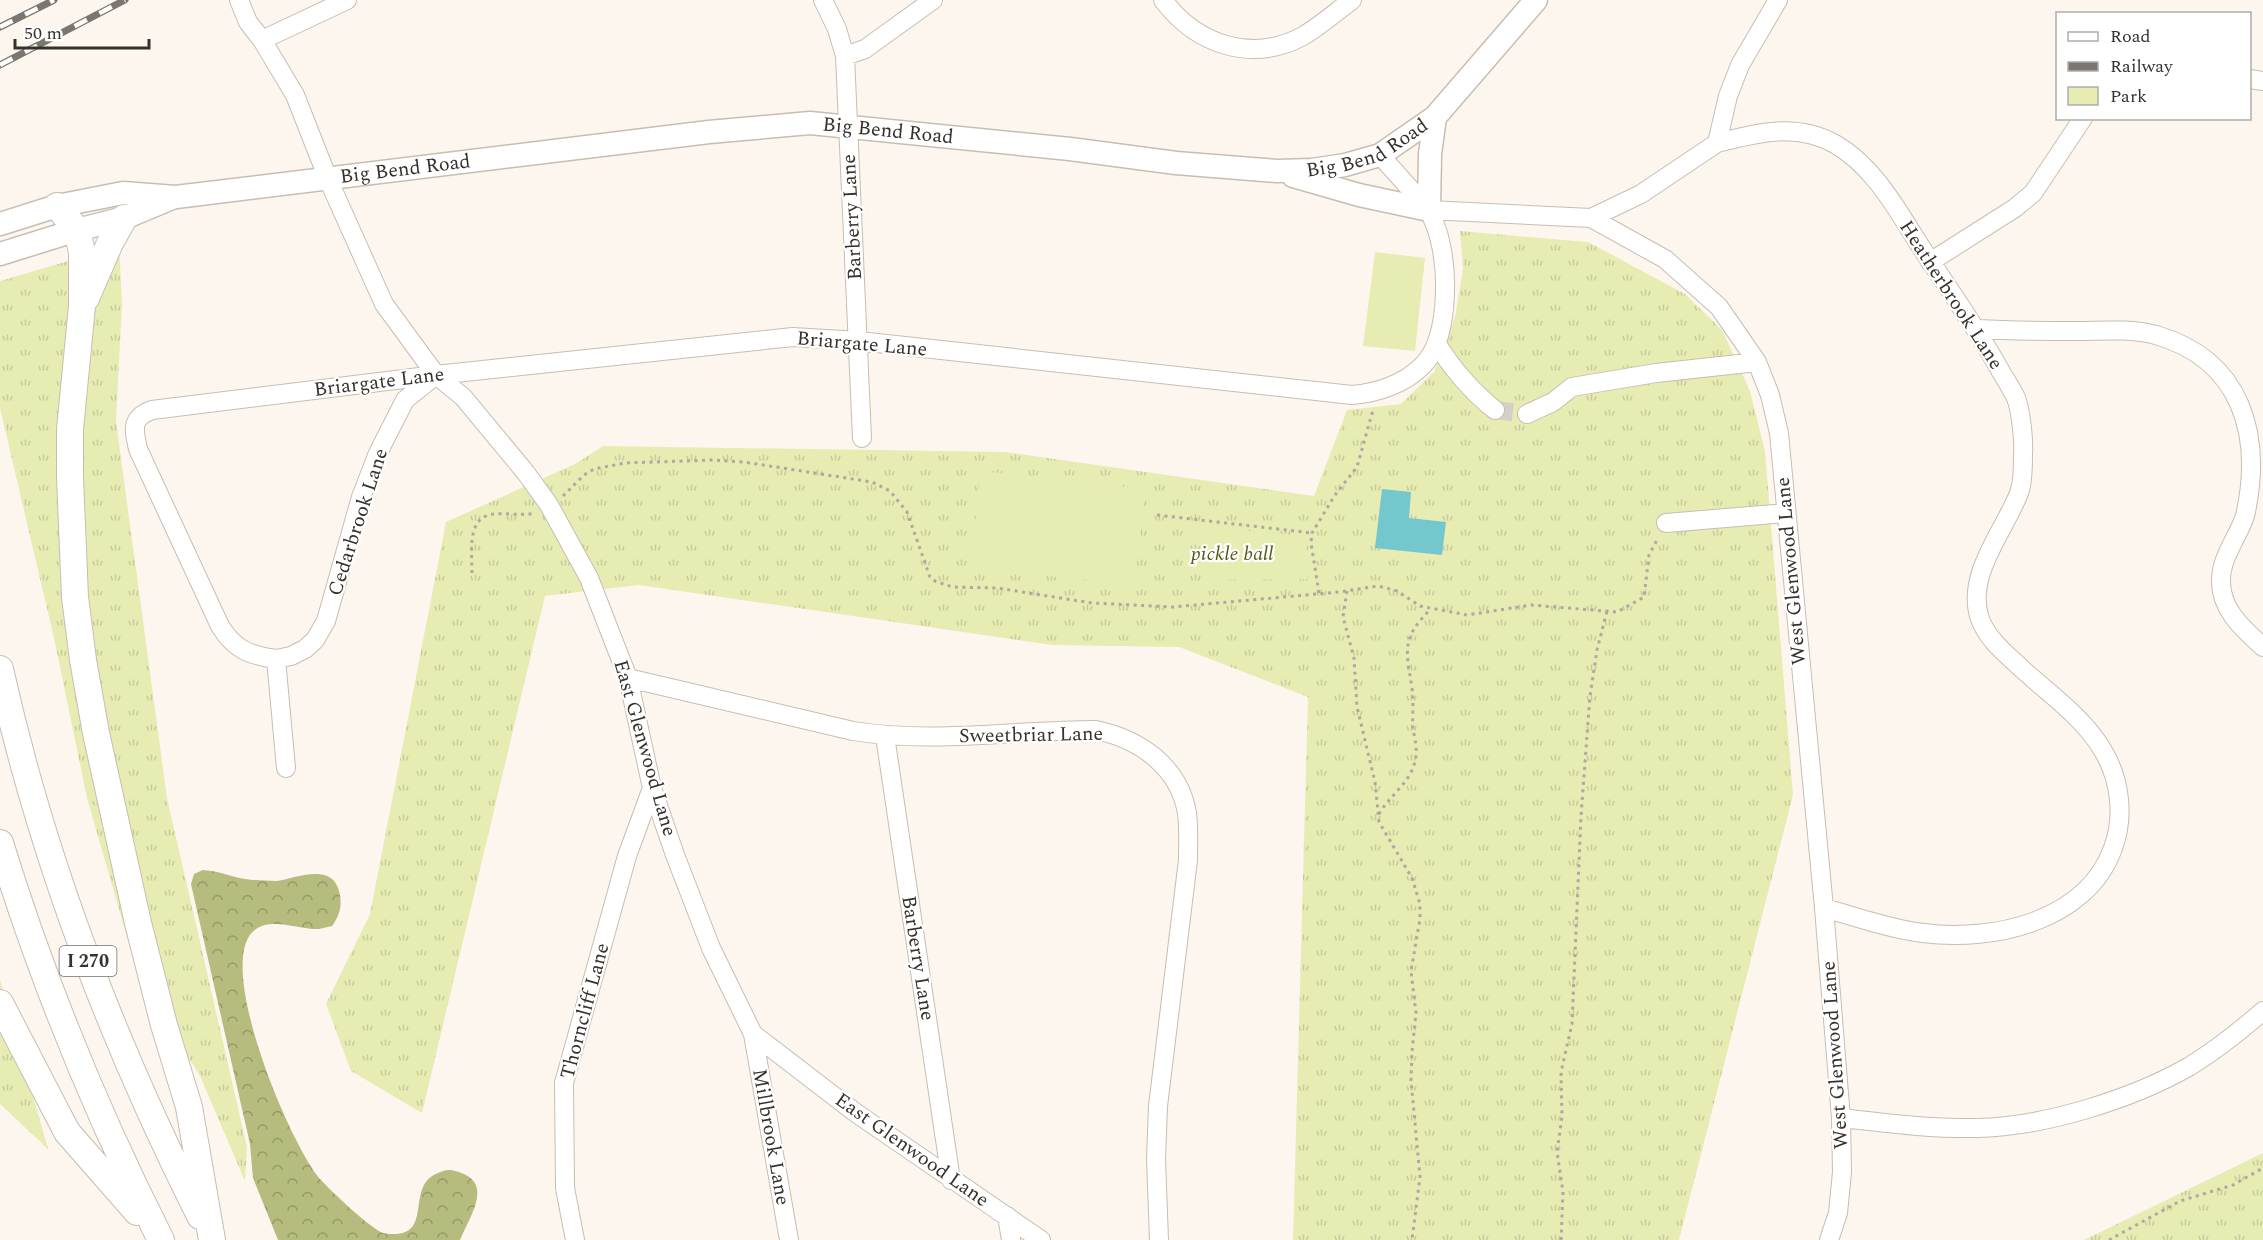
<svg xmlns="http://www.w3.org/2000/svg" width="2263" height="1240" font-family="Spectral,serif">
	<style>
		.grass { fill: url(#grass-tufts) }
		.forest { fill: url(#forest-crowns) }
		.green { fill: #e7ecb3 }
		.water { fill: #74c7cd }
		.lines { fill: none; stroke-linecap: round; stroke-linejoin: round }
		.minor-tunnel { stroke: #d5cfc8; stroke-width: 18; stroke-dasharray: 18 9; stroke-linecap: butt }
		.minor-casing { stroke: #c8bdb1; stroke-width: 20 }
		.major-casing { stroke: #c8bdb1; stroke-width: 25 }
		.highway-casing { stroke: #c8bdb1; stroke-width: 28 }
		.path { stroke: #aea8a2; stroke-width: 3; stroke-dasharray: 3 4.5; stroke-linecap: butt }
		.minor { stroke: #fff; stroke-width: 18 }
		.major { stroke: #fff; stroke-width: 22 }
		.highway { stroke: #fff; stroke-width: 26 }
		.rail-casing { stroke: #7b7670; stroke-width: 7 }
		.rail { stroke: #fff; stroke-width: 4.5; stroke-dasharray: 14; stroke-linecap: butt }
		.labels { text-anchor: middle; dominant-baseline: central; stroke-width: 4.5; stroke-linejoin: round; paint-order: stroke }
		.shield { fill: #fff; stroke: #726f6b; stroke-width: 1.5 }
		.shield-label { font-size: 18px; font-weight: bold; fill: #36312c }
		.street-label { font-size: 20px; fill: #36312c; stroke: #fff }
		.park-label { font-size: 20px; font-style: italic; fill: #585b17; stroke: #fff }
	</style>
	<defs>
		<pattern id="grass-tufts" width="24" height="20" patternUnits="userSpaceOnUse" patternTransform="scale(1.5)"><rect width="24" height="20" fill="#e7ecb3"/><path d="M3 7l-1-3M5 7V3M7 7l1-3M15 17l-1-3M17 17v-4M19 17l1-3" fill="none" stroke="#c7cb9a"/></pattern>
		<pattern id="forest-crowns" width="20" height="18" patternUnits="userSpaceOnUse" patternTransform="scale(1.5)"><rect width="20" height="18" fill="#b6bb7e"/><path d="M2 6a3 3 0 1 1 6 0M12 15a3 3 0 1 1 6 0" fill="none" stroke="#959967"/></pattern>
	</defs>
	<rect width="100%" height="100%" fill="#fdf6ef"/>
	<path class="grass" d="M1460,231L1588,242L1685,294L1722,330L1750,391L1765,451L1793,795L1679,1240H1293L1308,697L1179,647L1052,645L639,585L545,596L422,1113L351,1071L326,1004L370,914L446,522L575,464L603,446L1005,452L1314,496L1347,410L1401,404L1434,372L1455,317L1463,269Z
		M119,246L122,304L116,421L167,798L247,1147L245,1181L200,1076L139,979L87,798L54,638L0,408V281Z
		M0,980L48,1149L0,1104Z
		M2263,1153V1240H2084Z"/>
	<path class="forest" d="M203,870C221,871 236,879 253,880C261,880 269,881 277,881C298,878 334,861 340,895C342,908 339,916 332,926C328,927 323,928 319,929C300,930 273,917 256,929C211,959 291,1147 321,1180C332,1192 370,1228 383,1233C386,1234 394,1234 397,1234C432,1231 406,1185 438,1173C445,1170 448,1169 455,1171C496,1181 470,1215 460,1240H278L253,1178L250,1144L191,884L194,874Z"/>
	<path class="green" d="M1375,252L1425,258L1415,351L1363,346Z
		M990,472L1138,488L1145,497L1135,577L1126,584L977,569L971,560L980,479Z
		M1207,527L1306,536L1308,579L1205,580Z"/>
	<path class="water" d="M1382,489L1411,492L1409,518L1446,522L1442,555L1375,548Z"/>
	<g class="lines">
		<path class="minor-tunnel" d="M1495,410L1527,414"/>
		<g class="minor-casing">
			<path id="minor" d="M239,0L248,22L262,40L295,95L328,179L384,304L436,375L463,397L526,473L549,505L589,578L628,678L652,788L675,855L711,948L753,1034L856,1113L1041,1240
				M823,0L837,29L845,56L862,438
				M1163,0C1196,44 1251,64 1303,36C1320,26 1336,12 1352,0
				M262,40L347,0
				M845,56L865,49L933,0
				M2250,79L2263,81
				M1717,143C1756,133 1796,122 1835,144C1879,169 1903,222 1931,262C1955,298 1979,332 2000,370C2005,379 2012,389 2016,398C2021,411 2024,441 2023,455C2023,467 2023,483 2019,493C2004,532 1965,575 1980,619C1988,640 2005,653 2021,668C2048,693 2083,717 2102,749C2120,778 2125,816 2113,848C2087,921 1994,942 1923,933C1890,929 1857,917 1824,908
				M1380,155L1429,210L1591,218L1665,259L1719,307L1757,362L1770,395L1779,433L1824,908L1841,1118L1842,1172L1838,1213L1829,1240
				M1591,218L1641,194L1717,143L1728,96L1740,65L1778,0
				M1930,262L2015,208L2033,193L2083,118
				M1978,329C2010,331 2042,331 2074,331C2100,331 2129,328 2156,335C2242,360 2263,435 2245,516C2238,537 2221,557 2221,580C2220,609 2243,629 2263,647
				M1437,344C1451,367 1473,393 1495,410
				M1527,414L1553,402L1572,387L1656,373L1757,362
				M1666,523L1786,513
				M276,659C249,655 235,650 220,626L138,449C134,430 130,418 152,410L436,375L793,337L859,341L1352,395C1377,393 1405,384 1423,365C1449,339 1448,274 1440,241C1438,230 1433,220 1429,210
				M628,678L853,731C933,744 1015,730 1096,730C1139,739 1179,766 1187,813C1189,829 1188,844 1188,860L1158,1106L1156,1159L1159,1240
				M885,736L951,1180
				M286,768L276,659L291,656L305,649L315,640L326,621L361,497L378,453L405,400L436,375
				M753,1034L789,1240
				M1841,1118C1886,1123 1931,1129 1977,1128C2043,1127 2133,1099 2190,1066C2216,1050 2240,1031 2263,1011
				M1007,1216L1011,1240
				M575,1240L565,1188L564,1083L627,856L652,788"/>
		</g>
		<g class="major-casing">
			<g id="major">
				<path d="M1293,176L1359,195L1429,210L1430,154L1435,117"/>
				<path id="s1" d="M0,224L57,206L123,193L176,197L709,132L810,123L1070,149L1176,163L1277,171L1312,170L1345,165L1380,155L1435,117L1536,0"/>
				<path d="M0,254L77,230L124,218L172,198"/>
			</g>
		</g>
		<g class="highway-casing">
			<path id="highway" d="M57,206L77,230L82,252V306L70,429V478L75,597L83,660L96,733L138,923L164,1025L189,1107L212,1240
				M86,298L110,243L124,218
				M0,669C42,859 112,1041 200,1216
				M0,843C42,979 96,1112 161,1240
				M0,1003L67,1132L137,1212"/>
		</g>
		<path class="path" d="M563,496L584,475L594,469L625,463L713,460L744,462L872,482L890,491L907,512L930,577L935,581L952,587L997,588L1092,603L1173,607L1339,592L1378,586L1397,591L1420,606L1467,615L1531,605L1617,612L1644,597L1649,555L1658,538
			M1157,515L1312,533
			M472,573C472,552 466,514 496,514C509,513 522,516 535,513
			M1347,591L1343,617L1354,658L1357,707L1375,782L1379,822L1412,878L1420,904V919L1411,971L1416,1013L1412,1052L1411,1080L1420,1177L1412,1240
			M1319,593L1311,543L1312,533L1335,495L1357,467L1373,410
			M1379,814C1389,796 1411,782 1415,761C1418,751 1415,740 1413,729C1412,716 1414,702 1412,688C1406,650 1401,638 1431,609
			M1561,1240L1563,1192L1557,1152L1562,1117L1561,1072L1572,1024L1581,816L1590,696L1597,650L1607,611
			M2109,1240L2180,1201L2233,1185L2263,1168"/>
		<use href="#minor" class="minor"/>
		<use href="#major" class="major"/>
		<use href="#highway" class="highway"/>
		<g class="rail-casing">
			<path id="rail" d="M0,27L54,0
				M0,65L125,0"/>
		</g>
		<use href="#rail" class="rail"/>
	</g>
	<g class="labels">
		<rect class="shield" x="59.5" y="946" width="57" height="30" rx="4.5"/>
		<g class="shield-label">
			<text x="88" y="961">I 270</text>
		</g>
		<g class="street-label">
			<text stroke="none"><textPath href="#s1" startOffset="897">Big Bend Road</textPath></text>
			<text stroke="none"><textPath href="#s1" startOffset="1383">Big Bend Road</textPath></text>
			<text stroke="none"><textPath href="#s1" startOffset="411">Big Bend Road</textPath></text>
			<text transform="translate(852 217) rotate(-93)">Barberry Lane</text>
			<text transform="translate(1951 295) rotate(57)">Heatherbrook Lane</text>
			<text transform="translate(862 344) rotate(5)">Briargate Lane</text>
			<text transform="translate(379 382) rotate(-7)">Briargate Lane</text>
			<text transform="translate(358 522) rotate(-72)">Cedarbrook Lane</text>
			<text transform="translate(1791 571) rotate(-95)">West Glenwood Lane</text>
			<text transform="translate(1031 735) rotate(-1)">Sweetbriar Lane</text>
			<text transform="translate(645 748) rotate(74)">East Glenwood Lane</text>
			<text transform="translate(918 958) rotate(81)">Barberry Lane</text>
			<text transform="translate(585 1011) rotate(-75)">Thorncliff Lane</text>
			<text transform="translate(1835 1055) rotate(-94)">West Glenwood Lane</text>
			<text transform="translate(771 1137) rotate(80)">Millbrook Lane</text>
			<text transform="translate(912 1150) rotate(35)">East Glenwood Lane</text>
		</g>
		<g class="park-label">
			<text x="1232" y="554">pickle ball</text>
		</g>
	</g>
	<rect x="2056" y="12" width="195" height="108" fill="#ffffff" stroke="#afadab" stroke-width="1.5"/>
	<rect x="2068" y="32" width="30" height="9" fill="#ffffff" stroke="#afadab" stroke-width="1.5"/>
	<text x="2110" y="42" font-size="18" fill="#36312c">Road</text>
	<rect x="2068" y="62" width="30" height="9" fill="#7b7670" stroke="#afadab" stroke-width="1.5"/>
	<text x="2110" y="72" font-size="18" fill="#36312c">Railway</text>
	<rect x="2068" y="87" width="30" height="18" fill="#e7ecb3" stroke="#afadab" stroke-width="1.5"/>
	<text x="2110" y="102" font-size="18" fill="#36312c">Park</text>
	<path d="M15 39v9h134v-9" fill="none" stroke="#36312c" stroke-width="3"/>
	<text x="24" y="39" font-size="18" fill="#36312c" stroke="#ffffff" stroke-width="4.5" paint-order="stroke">50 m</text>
</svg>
